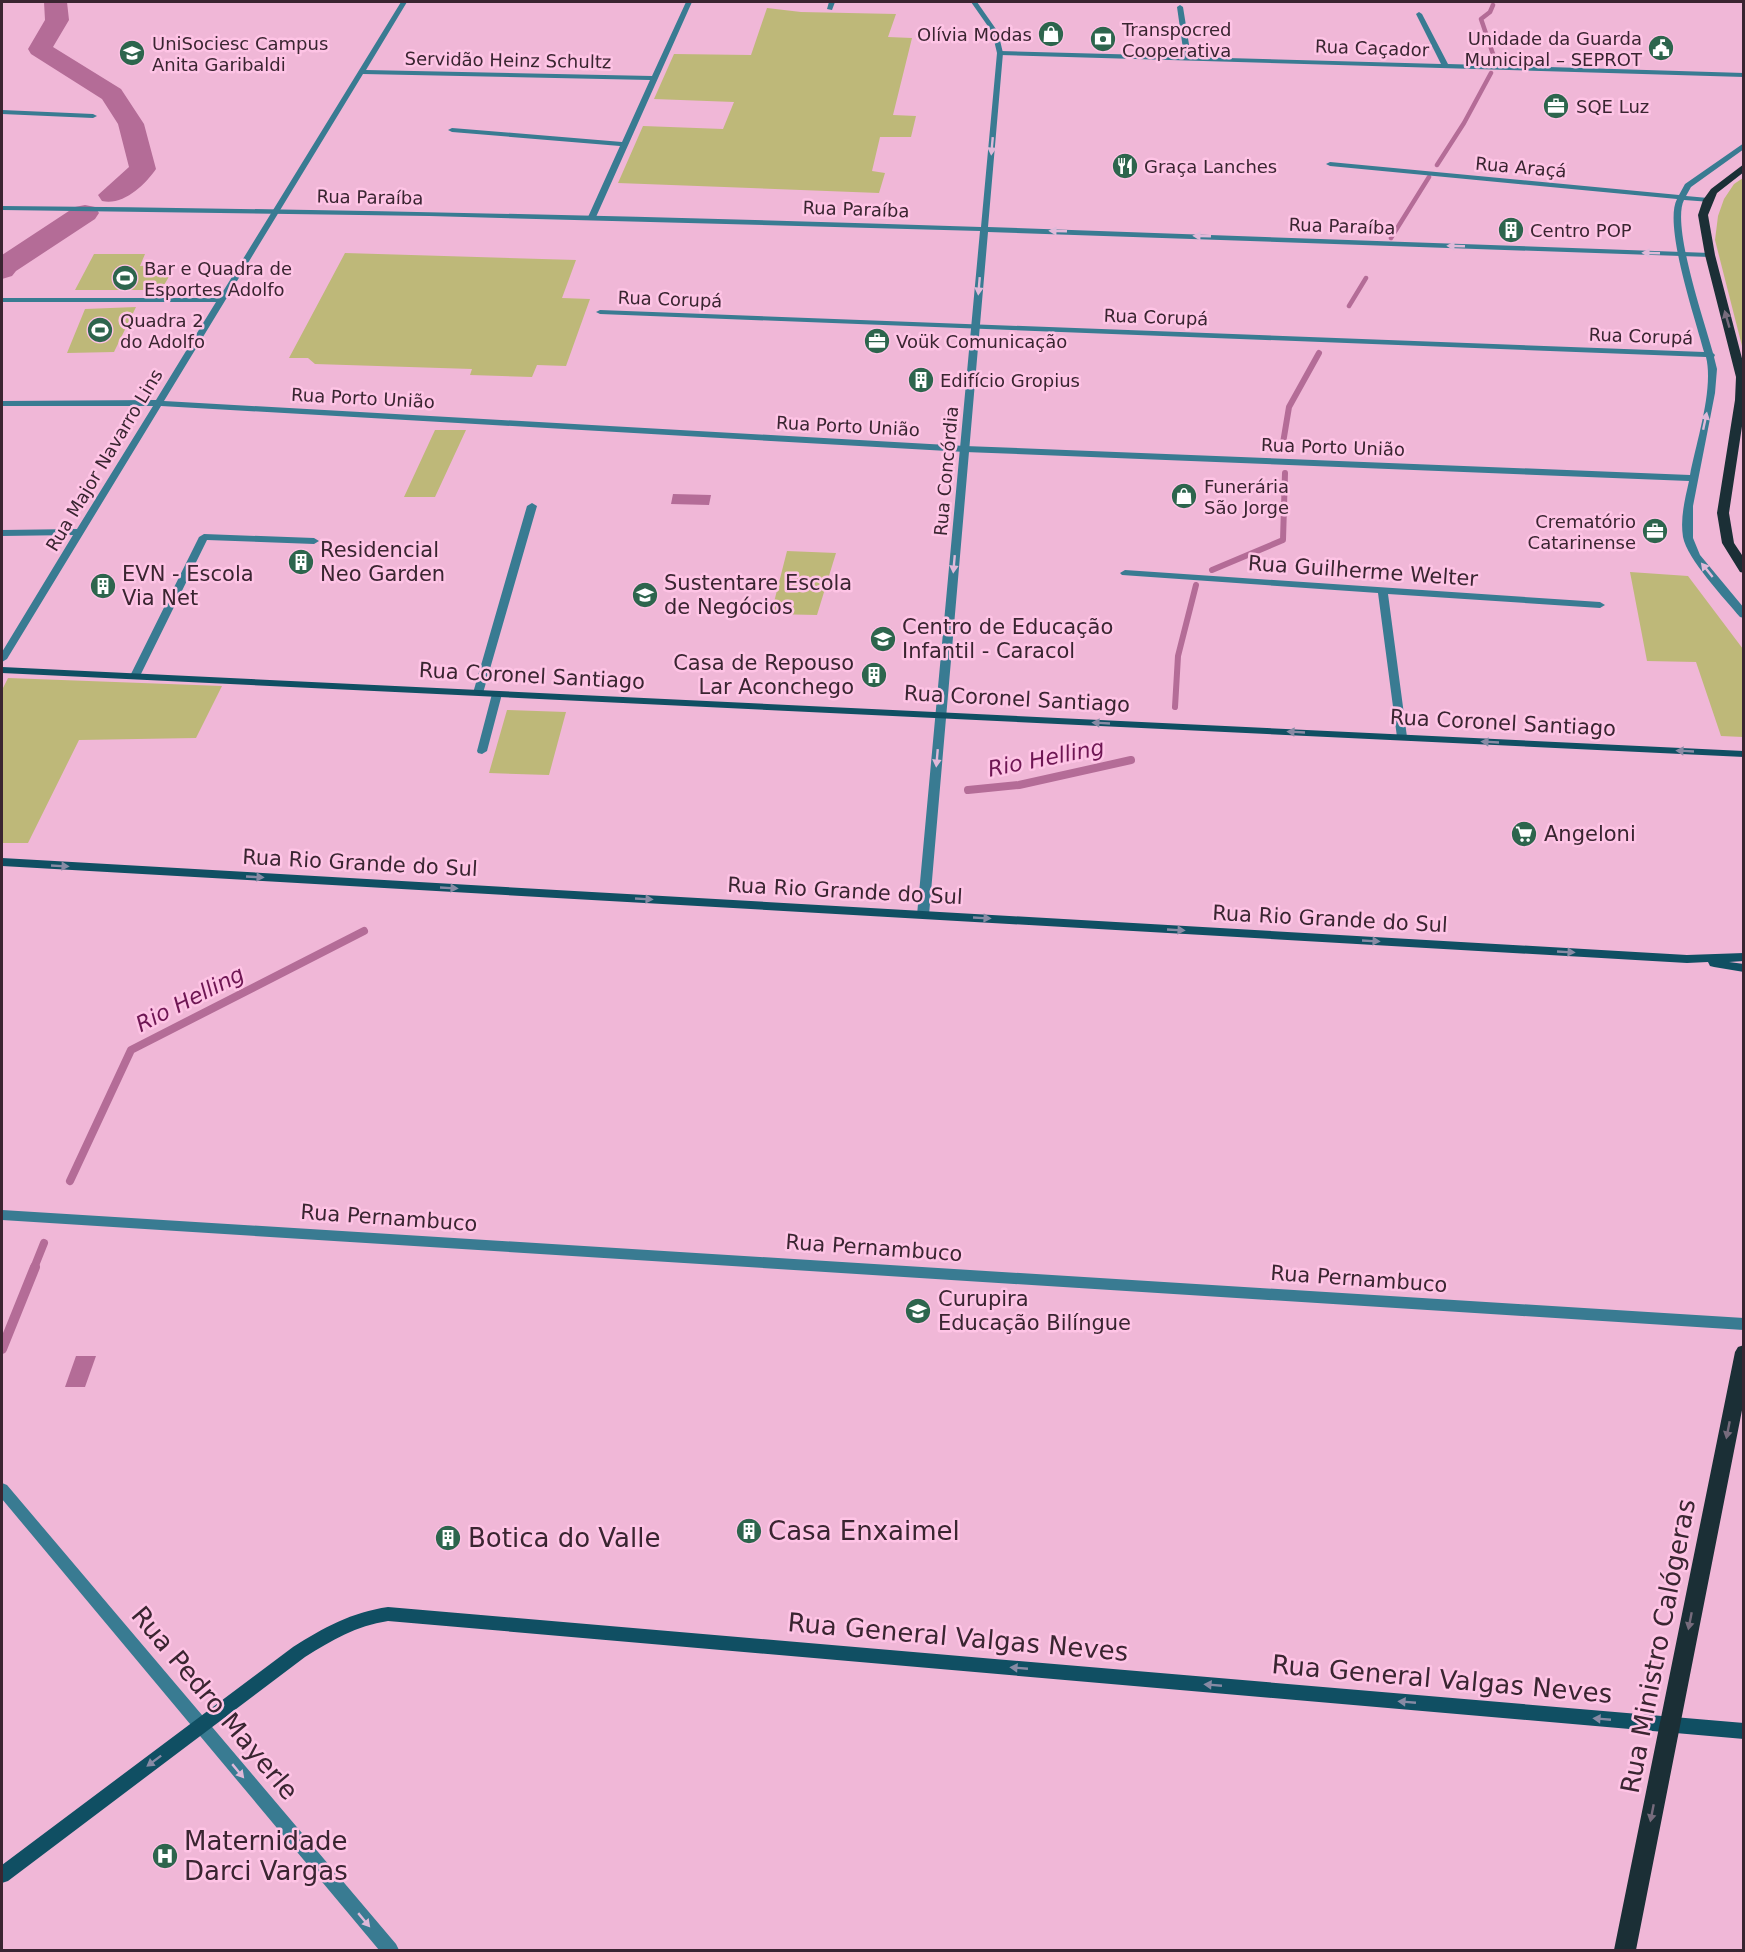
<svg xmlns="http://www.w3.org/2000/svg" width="1745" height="1952" font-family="'DejaVu Sans',sans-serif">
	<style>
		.green { fill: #beb879 }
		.water { fill: #b46c97 }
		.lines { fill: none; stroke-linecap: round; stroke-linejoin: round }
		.stream-far3 { stroke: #b46c97; stroke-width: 4.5 }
		.stream-far2 { stroke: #b46c97; stroke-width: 6 }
		.stream-far1 { stroke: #b46c97; stroke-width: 8 }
		.stream { stroke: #b46c97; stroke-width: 10 }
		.river { fill: #b46c97; fill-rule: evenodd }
		.minor { fill: #397b92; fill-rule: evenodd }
		.tertiary { fill: #397b92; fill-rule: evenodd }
		.secondary { fill: #104f63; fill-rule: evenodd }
		.primary { fill: #1b2f36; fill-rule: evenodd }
		.oneway { fill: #e0b9d9 }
		.oneway2 { fill: #766b7c }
		.oneway3 { fill: #878aa4 }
		.labels { text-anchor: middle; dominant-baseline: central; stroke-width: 5; stroke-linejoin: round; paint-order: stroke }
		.far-poi-label { font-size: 18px; fill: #3a2531; stroke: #fec4e5; text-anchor: start }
		.far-street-label { font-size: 18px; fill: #3a2531; stroke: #fec4e5 }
		.poi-label { font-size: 21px; fill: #3a2531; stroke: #fec4e5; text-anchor: start }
		.street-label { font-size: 21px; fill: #3a2531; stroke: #fec4e5 }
		.water-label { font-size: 22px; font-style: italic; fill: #6e1653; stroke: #fec4e5 }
		.near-poi-label { font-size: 26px; fill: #3a2531; stroke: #fec4e5; text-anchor: start }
		.near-street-label { font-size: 26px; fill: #3a2531; stroke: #fec4e5 }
	</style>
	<rect width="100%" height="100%" fill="#f0b7d7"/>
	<path class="green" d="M767,8L801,12L896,14L888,37L912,38L893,115L916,116L911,137H880L872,171L885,173L879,193L618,183L643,126L723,129L734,102L654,99L674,54L751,55Z
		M1743,178V350L1715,240L1718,216L1724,199L1734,184Z
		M345,253L576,260L562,298L590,299L566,366L537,365L532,377L470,375L472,369L315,364L308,358H289Z
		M94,254H145L140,266L176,265L161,290H75Z
		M136,307L114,352L67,353L85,309Z
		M435,430H466L435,497H404Z
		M787,551L836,553L817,615L771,614Z
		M1630,572L1688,576L1743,649V737L1721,736L1696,662L1647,661Z
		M8,678L222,686L196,738L79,740L28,843H2V690Z
		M507,710L566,712L549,775L489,773Z"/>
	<path class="water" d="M673,494L711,495L709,505L671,504Z
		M76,1356H96L85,1387H65Z"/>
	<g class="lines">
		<path class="stream-far3" d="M1493,5L1490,12L1481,19L1494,57
			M1437,165L1464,123L1491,73
			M1391,238L1429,177
			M1349,306L1366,278"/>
		<path class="stream-far2" d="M1282,449L1289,407L1319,353
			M1212,570L1283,540L1285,473
			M1175,707L1178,656L1196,585"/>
		<path class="stream-far1" d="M968,790L1019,785L1131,760
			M70,1181L131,1050L364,931
			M34,1268L44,1243"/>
		<path class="stream" d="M2,1349L35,1267"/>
		<path class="river" d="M44,2H67L69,20L53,47L121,89L144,124L156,169C145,185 123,206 102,201L98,195L129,167L118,124L102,99L31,54L28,49L45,20Z
			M85,205L95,207L99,213L95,219L16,271L12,276L2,279V255L75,207Z"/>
		<path class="minor" d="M401,2H407L366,70L652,76L686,2H692L596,217L592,219L588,217L620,146L452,132L448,130L452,128L622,142L650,80L363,74L164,401L965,446L1690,475C1696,443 1714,389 1706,357L600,314L596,312L600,310L1704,352C1696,321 1663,225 1677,199L1330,166L1326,164L1330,162L1679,195L1685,184L1744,143V149L1691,187L1686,196L1708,198H1711V202L1684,200C1671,225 1705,323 1713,353L1715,355L1714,357L1717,369L1715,393L1693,506V538L1700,555L1744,608V618L1740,617C1725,599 1687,559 1683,537C1680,518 1685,499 1689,481L965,452L161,406L7,659L2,662V652L73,535L2,536V530L77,529L153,406H2V401L156,400L216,302H2V298H219Z
			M829,2H835L832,10L827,9Z
			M1180,5L1183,7L1191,57L1441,64L1416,14L1419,12L1422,14L1448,64L1744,73V77L1000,55L997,53L1000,51L1184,56L1177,7Z
			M2,110L93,114L97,116L93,118L2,114Z
			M532,503L537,506L483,693L482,695H474L473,693L527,506Z
			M204,534L314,538L319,541L314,544L207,540L140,676L135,679L131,678L130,676L199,537Z
			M1125,570L1600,602L1605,605L1600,608L1388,594L1407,737L1402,740L1397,737L1378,593L1122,575L1120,573Z
			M497,691L502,694L487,751L482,754L478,753L477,751L492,694Z
			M2,1210L1744,1318V1330L2,1220Z
			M2,1483L7,1485L396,1944L399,1950H379L2,1499Z"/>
		<path class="tertiary" d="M971,2H977L998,32L1003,53L988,227L1710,253L1714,255L1710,257L988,232L929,915L923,919L917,915L980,231L429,216L2,210V206C328,209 654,216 981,227L997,53L992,32Z"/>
		<path class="secondary" d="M2,667L1744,751V757L2,673Z
			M2,858L1687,955L1744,953V961L1729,962L1744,964V972L1714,967L1710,966L1708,962L1687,963L2,866Z
			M388,1607L1744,1723V1739L388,1621C356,1626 332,1640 305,1657L8,1881L2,1883V1865L293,1647C323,1628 352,1612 388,1607Z"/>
		<path class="primary" d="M1744,164V172L1717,193L1708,215L1715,255L1744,366V413L1729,513L1734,543L1744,558V573L1740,572L1722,543L1717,513L1735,400L1736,377L1705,255L1698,215L1703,200L1711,189Z
			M1744,1345V1400L1636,1950H1614L1735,1352L1738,1347Z"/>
	</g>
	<defs><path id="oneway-solid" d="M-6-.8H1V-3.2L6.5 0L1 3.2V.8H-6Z" transform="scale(1.5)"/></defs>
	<g class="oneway">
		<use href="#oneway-solid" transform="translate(992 146) rotate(95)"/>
		<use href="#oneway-solid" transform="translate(1058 231) rotate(-178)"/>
		<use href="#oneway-solid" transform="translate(1202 236) rotate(-178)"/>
		<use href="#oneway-solid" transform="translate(1456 246) rotate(-178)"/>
		<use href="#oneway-solid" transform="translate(1651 253) rotate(-178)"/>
		<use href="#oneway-solid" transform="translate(979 286) rotate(95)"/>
		<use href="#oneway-solid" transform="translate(1705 421) rotate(-78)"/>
		<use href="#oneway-solid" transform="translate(954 564) rotate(95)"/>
		<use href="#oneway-solid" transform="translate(1707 570) rotate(-129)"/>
		<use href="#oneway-solid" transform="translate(937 758) rotate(95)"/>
		<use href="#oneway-solid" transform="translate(238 1771) rotate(50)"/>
		<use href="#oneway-solid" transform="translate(364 1920) rotate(50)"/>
	</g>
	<g class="oneway2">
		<use href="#oneway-solid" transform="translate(1727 319) rotate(-106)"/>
		<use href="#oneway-solid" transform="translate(1728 1430) rotate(101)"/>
		<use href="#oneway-solid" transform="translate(1690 1621) rotate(101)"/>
		<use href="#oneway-solid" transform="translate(1652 1813) rotate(101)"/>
	</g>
	<g class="oneway3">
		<use href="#oneway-solid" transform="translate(1101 723) rotate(-177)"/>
		<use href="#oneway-solid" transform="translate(1296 732) rotate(-177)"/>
		<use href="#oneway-solid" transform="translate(1490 742) rotate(-177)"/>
		<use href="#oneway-solid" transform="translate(1685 751) rotate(-177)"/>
		<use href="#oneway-solid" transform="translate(60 866) rotate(3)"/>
		<use href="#oneway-solid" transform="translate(255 877) rotate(3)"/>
		<use href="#oneway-solid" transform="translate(449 888) rotate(3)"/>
		<use href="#oneway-solid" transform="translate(644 899) rotate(3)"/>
		<use href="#oneway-solid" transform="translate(982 918) rotate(3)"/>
		<use href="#oneway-solid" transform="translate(1176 930) rotate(3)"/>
		<use href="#oneway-solid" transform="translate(1371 941) rotate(3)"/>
		<use href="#oneway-solid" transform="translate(1566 952) rotate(3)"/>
		<use href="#oneway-solid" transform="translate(1019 1668) rotate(-175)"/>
		<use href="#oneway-solid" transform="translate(1213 1685) rotate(-175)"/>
		<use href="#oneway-solid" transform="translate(1407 1702) rotate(-175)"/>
		<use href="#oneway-solid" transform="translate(1602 1719) rotate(-175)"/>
		<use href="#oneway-solid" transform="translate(154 1761) rotate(143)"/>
	</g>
	<defs>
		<g id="shop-disc" transform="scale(1.35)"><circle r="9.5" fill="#2d654d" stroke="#fec4e5"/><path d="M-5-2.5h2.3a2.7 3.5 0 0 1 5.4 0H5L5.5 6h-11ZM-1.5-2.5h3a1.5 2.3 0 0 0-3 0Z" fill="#fff"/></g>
		<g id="bank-disc" transform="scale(1.35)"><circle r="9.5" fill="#2d654d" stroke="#fec4e5"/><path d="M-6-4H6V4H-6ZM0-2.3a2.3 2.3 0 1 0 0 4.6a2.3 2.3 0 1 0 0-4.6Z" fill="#fff"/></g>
		<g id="civic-disc" transform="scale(1.35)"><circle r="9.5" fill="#2d654d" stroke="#fec4e5"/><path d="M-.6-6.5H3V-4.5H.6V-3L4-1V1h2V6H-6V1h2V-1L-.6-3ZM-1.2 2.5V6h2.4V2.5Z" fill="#fff"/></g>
		<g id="university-disc" transform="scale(1.35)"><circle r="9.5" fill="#2d654d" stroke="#fec4e5"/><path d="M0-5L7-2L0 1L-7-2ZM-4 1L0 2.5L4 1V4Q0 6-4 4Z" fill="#fff"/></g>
		<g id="office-disc" transform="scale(1.35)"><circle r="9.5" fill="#2d654d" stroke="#fec4e5"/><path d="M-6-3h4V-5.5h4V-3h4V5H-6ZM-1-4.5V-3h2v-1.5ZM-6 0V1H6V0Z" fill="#fff"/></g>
		<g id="restaurant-disc" transform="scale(1.35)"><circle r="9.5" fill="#2d654d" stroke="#fec4e5"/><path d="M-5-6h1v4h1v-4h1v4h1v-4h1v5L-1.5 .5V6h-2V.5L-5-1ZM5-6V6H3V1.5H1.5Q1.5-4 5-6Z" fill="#fff"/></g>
		<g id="building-disc" transform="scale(1.35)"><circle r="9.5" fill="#2d654d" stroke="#fec4e5"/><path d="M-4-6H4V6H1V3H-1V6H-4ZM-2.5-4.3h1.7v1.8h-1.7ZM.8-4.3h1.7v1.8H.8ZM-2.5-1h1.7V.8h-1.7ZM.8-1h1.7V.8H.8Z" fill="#fff"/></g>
		<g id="stadium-disc" transform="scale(1.35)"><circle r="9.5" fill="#2d654d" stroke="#fec4e5"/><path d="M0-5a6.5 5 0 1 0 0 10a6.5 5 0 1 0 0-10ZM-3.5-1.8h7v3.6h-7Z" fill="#fff"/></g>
		<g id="school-disc" transform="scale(1.35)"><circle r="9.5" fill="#2d654d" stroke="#fec4e5"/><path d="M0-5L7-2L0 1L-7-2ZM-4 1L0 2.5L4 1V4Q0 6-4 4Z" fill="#fff"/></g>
		<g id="supermarket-disc" transform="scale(1.35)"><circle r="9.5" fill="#2d654d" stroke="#fec4e5"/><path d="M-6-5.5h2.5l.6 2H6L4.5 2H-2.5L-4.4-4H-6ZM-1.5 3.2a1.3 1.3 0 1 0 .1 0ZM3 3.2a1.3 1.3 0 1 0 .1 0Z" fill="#fff"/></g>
		<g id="hospital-disc" transform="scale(1.35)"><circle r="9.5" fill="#2d654d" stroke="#fec4e5"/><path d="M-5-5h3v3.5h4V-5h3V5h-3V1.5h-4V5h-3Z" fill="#fff"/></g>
	</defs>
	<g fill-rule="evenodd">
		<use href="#shop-disc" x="1051" y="34"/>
		<use href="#bank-disc" x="1103" y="39"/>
		<use href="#civic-disc" x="1661" y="48"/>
		<use href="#university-disc" x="132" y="53"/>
		<use href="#office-disc" x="1556" y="106"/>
		<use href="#restaurant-disc" x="1125" y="166"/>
		<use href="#building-disc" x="1511" y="230"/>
		<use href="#stadium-disc" x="125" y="278"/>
		<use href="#stadium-disc" x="100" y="330"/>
		<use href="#office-disc" x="877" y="341"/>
		<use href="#building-disc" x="921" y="380"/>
		<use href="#shop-disc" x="1184" y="496"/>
		<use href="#office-disc" x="1655" y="531"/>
		<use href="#building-disc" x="301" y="562"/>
		<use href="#building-disc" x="103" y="586"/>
		<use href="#university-disc" x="645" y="595"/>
		<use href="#school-disc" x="883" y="639"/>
		<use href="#building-disc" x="874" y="675"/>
		<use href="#supermarket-disc" x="1524" y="834"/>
		<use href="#school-disc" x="918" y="1311"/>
		<use href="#building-disc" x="749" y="1531"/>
		<use href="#building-disc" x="448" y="1538"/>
		<use href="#hospital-disc" x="165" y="1856"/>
	</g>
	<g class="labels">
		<g class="far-poi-label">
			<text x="1122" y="29">Transpocred<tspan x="1122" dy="21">Cooperativa</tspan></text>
			<text x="1032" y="34" text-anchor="end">Olívia Modas</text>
			<text x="1642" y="38" text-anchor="end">Unidade da Guarda<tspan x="1642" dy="21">Municipal – SEPROT</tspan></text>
			<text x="152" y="43">UniSociesc Campus<tspan x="152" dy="21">Anita Garibaldi</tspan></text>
			<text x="1576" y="106">SQE Luz</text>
			<text x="1144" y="166">Graça Lanches</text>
			<text x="1530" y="230">Centro POP</text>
			<text x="144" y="268">Bar e Quadra de<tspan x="144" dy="21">Esportes Adolfo</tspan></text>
			<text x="120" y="320">Quadra 2<tspan x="120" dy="21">do Adolfo</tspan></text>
			<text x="896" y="341">Voük Comunicação</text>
			<text x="940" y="380">Edifício Gropius</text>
			<text x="1204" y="486">Funerária<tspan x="1204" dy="21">São Jorge</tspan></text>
			<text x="1636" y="521" text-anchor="end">Crematório<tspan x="1636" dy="21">Catarinense</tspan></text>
		</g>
		<g class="far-street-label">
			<text transform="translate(1372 48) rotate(2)">Rua Caçador</text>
			<text transform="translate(508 60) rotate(1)">Servidão Heinz Schultz</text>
			<text transform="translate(1521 167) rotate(5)">Rua Araçá</text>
			<text transform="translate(370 197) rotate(1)">Rua Paraíba</text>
			<text transform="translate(856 209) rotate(2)">Rua Paraíba</text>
			<text transform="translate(1342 226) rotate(2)">Rua Paraíba</text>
			<text transform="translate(670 299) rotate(2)">Rua Corupá</text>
			<text transform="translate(1156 317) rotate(2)">Rua Corupá</text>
			<text transform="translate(1641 336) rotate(2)">Rua Corupá</text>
			<text transform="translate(363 398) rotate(3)">Rua Porto União</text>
			<text transform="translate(848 426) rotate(3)">Rua Porto União</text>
			<text transform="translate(1333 447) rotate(2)">Rua Porto União</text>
			<text transform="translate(104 460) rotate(-59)">Rua Major Navarro Lins</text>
			<text transform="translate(946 471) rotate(-85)">Rua Concórdia</text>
		</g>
		<g class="poi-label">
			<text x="320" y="550">Residencial<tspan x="320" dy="24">Neo Garden</tspan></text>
			<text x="122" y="574">EVN - Escola<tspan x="122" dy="24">Via Net</tspan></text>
			<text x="664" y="583">Sustentare Escola<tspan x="664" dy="24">de Negócios</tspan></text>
			<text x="902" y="627">Centro de Educação<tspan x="902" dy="24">Infantil - Caracol</tspan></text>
			<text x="854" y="663" text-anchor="end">Casa de Repouso<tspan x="854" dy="24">Lar Aconchego</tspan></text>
			<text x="1544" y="834">Angeloni</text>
			<text x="938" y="1299">Curupira<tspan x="938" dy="24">Educação Bilíngue</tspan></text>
		</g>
		<g class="street-label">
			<text transform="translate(1363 571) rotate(4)">Rua Guilherme Welter</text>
			<text transform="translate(532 676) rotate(3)">Rua Coronel Santiago</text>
			<text transform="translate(1017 699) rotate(3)">Rua Coronel Santiago</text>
			<text transform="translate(1503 723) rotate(3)">Rua Coronel Santiago</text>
			<text transform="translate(360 863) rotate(3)">Rua Rio Grande do Sul</text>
			<text transform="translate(845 891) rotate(3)">Rua Rio Grande do Sul</text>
			<text transform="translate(1330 919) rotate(3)">Rua Rio Grande do Sul</text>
			<text transform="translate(389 1218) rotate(4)">Rua Pernambuco</text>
			<text transform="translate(874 1248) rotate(4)">Rua Pernambuco</text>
			<text transform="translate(1359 1279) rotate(4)">Rua Pernambuco</text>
		</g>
		<g class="water-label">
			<text transform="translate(1046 758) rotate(-11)">Rio Helling</text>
			<text transform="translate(190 999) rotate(-27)">Rio Helling</text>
		</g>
		<g class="near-poi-label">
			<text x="768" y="1531">Casa Enxaimel</text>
			<text x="468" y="1538">Botica do Valle</text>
			<text x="184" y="1841">Maternidade<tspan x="184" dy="30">Darci Vargas</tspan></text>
		</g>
		<g class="near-street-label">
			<text transform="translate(958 1637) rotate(5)">Rua General Valgas Neves</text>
			<text transform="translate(1658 1646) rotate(-79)">Rua Ministro Calógeras</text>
			<text transform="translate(1442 1679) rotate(5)">Rua General Valgas Neves</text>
			<text transform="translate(215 1703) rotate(50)">Rua Pedro Mayerle</text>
		</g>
	</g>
	<rect width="1745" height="1952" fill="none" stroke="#3a2531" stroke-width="6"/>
</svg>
